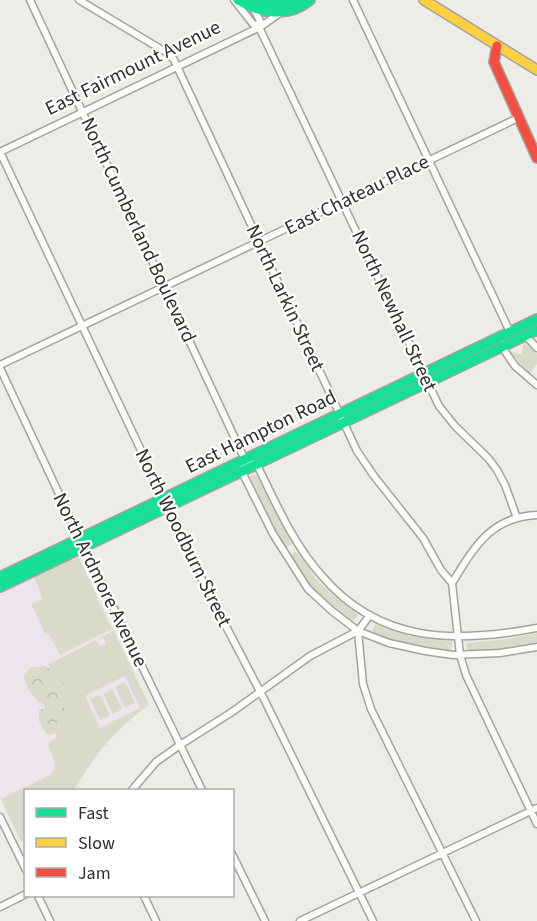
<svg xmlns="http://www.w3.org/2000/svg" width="537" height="921" font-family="'Source Sans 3',sans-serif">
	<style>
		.education { fill: #ede4ec }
		.green { fill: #d9dac9; fill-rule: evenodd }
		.park { fill: url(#park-crowns) }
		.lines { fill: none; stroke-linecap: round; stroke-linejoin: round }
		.street-casing { stroke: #a4a39e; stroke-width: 9 }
		.fast-casing { stroke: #a4a39e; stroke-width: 12 }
		.slow-casing { stroke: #a4a39e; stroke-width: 12 }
		.jam-casing { stroke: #a4a39e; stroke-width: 12 }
		.street { stroke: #fcfcfb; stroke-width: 6 }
		.fast { stroke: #16e098; stroke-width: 9 }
		.slow { stroke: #ffcf43; stroke-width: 9 }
		.jam { stroke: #f24e42; stroke-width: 9 }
		.labels { text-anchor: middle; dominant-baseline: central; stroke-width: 4.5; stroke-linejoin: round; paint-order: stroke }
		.street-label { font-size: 20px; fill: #302f2b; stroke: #fff }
	</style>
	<defs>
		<pattern id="park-crowns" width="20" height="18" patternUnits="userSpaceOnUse" patternTransform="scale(1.5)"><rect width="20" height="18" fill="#d9dac9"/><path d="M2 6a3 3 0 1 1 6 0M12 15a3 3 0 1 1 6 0" fill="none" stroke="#bbbbad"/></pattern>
	</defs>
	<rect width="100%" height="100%" fill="#eeece6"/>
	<path class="education" d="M78,556L149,705L126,722L102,747L74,790H26L25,839L0,798V593Z"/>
	<path class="green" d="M526,343L537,354V364L529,374L509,351L522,354L523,344Z
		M254,474L259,478L292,543L286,549L249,480V477Z
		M294,552C304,555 309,569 315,577C327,592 343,602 358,615L353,621C326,606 307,583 291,557Z
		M78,556L112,629L60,655L49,634L46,635L31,604L43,599L34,577Z
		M375,624L408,635L452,642L451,650C427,653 393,643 372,631Z
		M114,631L149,705C115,730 95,754 74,790H26L25,839L21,842L1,799L50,775C60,765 52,757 48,745L51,741L57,737L55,733L49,735L46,733L39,721L45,724L65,710L60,698L68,695L64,687L61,684V688L50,668L49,664L96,640L100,646L106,644L104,638L100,640L99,638ZM125,676L140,708L100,728L85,696Z
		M537,633V642L495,650L467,651L466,643L508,639Z
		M125,682L135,703L125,707L115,687Z
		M112,689L122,709L113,714L103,694Z
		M100,695L110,715L100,720L90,699Z"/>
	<path class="park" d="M45,666C55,670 55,679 60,687L59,681L61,679L65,686H67L72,693L61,698L67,716L59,723L45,724L39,721V710L45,708L44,705C35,701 24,686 24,675L30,668Z"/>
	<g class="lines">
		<g class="street-casing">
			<path id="street" d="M30,0L245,460L242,472L273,534L308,589L332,611L358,631L389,643L425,651L453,655L500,653L537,647
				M79,0L169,54L174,60L357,451L374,476L423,538L441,570L452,583L460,655L466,675L537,824
				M234,0L253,24L258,25
				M353,0L510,332
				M254,9L260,21L258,25L439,406L455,426L488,458L497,470L505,485L517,518
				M0,152L207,590L264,699L373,921
				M0,152L260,27L280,13
				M525,335L537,348
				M504,344L502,347L515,366L537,385
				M0,365L518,118
				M0,368L84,547L202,790
				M245,460L257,465C276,503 293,544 322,576C380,644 456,643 537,628
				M452,583C474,548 490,517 537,515
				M370,615L358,631L363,684L371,709L476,921
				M132,790L156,762L180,745L232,712L310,656L358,631
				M0,817L26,870
				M232,854L265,921
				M38,896L50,921
				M144,896L156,921
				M0,907L26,894
				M300,921L537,808"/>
		</g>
		<g class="fast-casing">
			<path id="fast" d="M238,0C261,14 288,18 310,0
				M246,1L282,4L297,0
				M0,577L537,319
				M0,587L537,330"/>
		</g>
		<g class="slow-casing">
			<path id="slow" d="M424,0L537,70"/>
		</g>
		<g class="jam-casing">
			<path id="jam" d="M497,46L494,62L537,158"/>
		</g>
		<use href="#street" class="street"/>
		<use href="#fast" class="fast"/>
		<use href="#slow" class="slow"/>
		<use href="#jam" class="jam"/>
	</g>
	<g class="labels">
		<g class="street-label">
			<text transform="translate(133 68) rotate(-26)">East Fairmount Avenue</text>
			<text transform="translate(357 195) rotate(-26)">East Chateau Place</text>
			<text transform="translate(138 230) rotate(65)">North Cumberland Boulevard</text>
			<text transform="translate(285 298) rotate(65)">North Larkin Street</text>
			<text transform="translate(394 311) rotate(65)">North Newhall Street</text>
			<text transform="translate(261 432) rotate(-26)">East Hampton Road</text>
			<text transform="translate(183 538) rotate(64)">North Woodburn Street</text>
			<text transform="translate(100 580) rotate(64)">North Ardmore Avenue</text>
		</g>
	</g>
	<rect x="24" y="789" width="210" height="108" fill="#ffffff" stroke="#acacaa" stroke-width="1.5"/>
	<rect x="36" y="808" width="30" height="9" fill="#16e098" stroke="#acacaa" stroke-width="1.5"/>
	<text x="78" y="819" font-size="18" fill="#302f2b">Fast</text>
	<rect x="36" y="838" width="30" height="9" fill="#ffcf43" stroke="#acacaa" stroke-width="1.5"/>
	<text x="78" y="849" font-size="18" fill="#302f2b">Slow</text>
	<rect x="36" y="868" width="30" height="9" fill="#f24e42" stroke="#acacaa" stroke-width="1.5"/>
	<text x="78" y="879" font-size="18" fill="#302f2b">Jam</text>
</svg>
